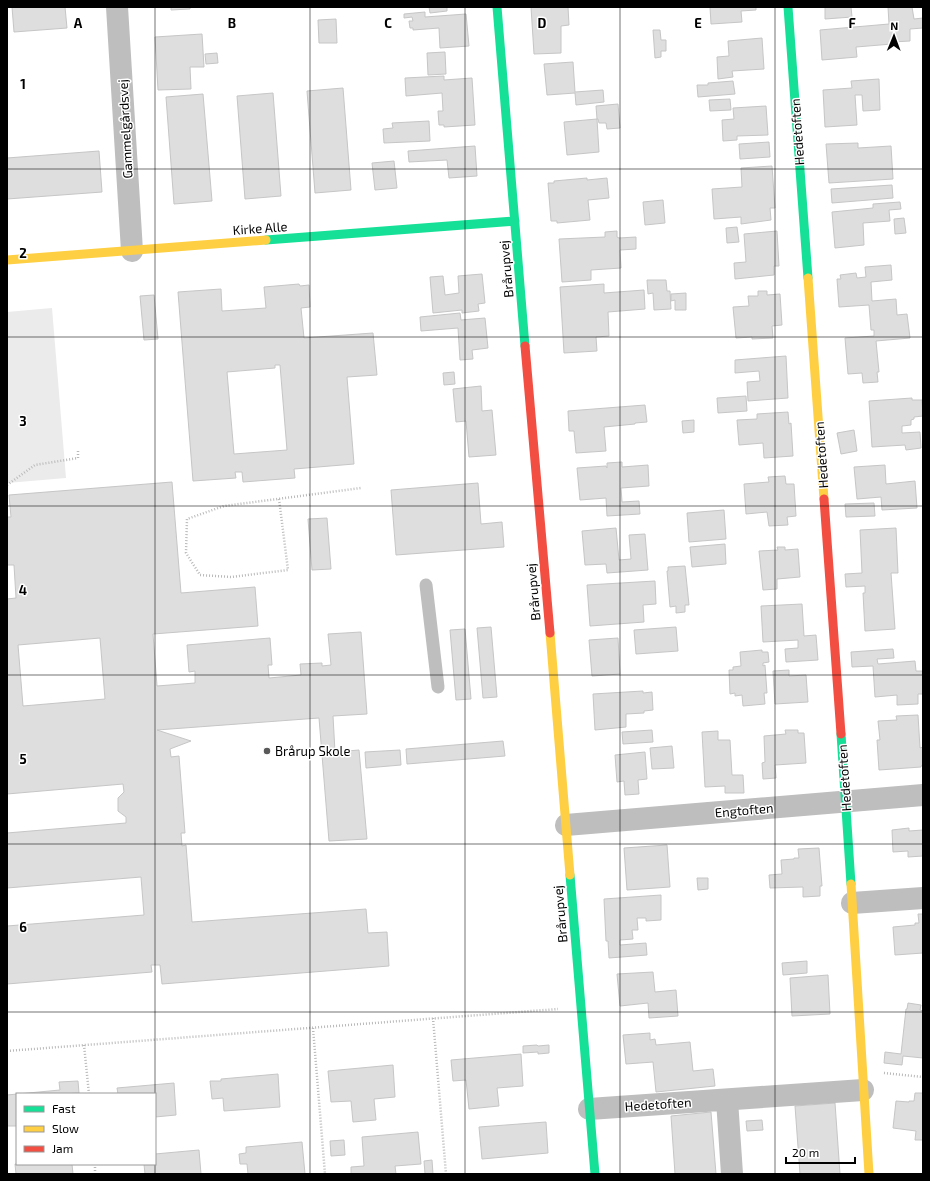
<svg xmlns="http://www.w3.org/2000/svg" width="930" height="1181" font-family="'Exo 2',sans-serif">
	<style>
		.green { fill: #ebebeb }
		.building { fill: #dedede; stroke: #c6c6c6; fill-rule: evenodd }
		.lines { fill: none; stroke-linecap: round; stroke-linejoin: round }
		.path { stroke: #b9b9b9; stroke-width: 2.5; stroke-dasharray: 1 2; stroke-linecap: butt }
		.lane { stroke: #bebebe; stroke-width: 13 }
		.street { stroke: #bebebe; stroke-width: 22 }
		.fast { stroke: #16e098; stroke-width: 9 }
		.slow { stroke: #ffcf43; stroke-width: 9 }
		.jam { stroke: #f24e42; stroke-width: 9 }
		.grid { fill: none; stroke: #000; stroke-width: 1; stroke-opacity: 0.55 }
		.poi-dot { fill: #595959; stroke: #fff; stroke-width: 1.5 }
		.labels { text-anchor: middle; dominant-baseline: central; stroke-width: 3; stroke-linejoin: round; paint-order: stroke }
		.street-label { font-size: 13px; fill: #000; stroke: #fff }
		.poi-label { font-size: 13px; fill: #000; stroke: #fff; text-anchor: start }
		.grid-label { font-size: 13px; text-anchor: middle; font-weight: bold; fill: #000; stroke: #fff; stroke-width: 3; stroke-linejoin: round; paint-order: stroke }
	</style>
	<rect width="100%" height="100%" fill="#fff"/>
	<path class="green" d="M52,308L66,478L7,483V312Z"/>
	<path class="building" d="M12,7H65L67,28L14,32Z
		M171,7H190V9L171,10Z
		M429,7H447V11L430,13Z
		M531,7H568L569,25L561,26V53L534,54Z
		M710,7H756V10L741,11L742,22L711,24Z
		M825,7H851L852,17L825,19Z
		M888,7H912L914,19L923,18V28L910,29V41L892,42V44L856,47L857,57L822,60L820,30L889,24Z
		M425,12V17L466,14L469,46L440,48L439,28L413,30V28H410L409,21H413L412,17L404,18V14Z
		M336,19L337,43H319L318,20Z
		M653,30H660L661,40H666V51H661V57L655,58Z
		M202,34L204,67H190L191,89L158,90L155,37Z
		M762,38L764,69L732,71L733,77L718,79L717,57L729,56L728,41Z
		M445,52L446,74L428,75L427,53Z
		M217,53L218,63L206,64L205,54Z
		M573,62L575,92L603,90L604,102L576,105L575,93L547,95L544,64Z
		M444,76V80L472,78L475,125L444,127V125H439L438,111H443L442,93L406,96L405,78Z
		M879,79L880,110L863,111L862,95H855L857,125L825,127L823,90L852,88L851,81Z
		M733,81L735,94L698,97L697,85H708V83Z
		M343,88L351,190L315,193L307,91Z
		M273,93L281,196L245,199L237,96Z
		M203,94L212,201L174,204L166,97Z
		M730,99L731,110L710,111L709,100Z
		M618,104L620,128L607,129L606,123H599L598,119H597L596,106Z
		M766,106L768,135L737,136V140L723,141L722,120L734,119L733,108Z
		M597,119L599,152L567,155L564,122Z
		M429,121L430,141L384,143L383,129L393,128L392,123Z
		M769,142L770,157L740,159L739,144Z
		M858,143V148L891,146L893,179L829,183L826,144Z
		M475,146L477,176L449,178L447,160L409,162L408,151Z
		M99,151L102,192L7,199V158Z
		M394,161L397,188L375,190L372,163Z
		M772,166L775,208H770L771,220L741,224V217L714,219L712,189L742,187L741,168Z
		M587,178V180L607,178L609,198L588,200L590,220L557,223V221H551L548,183H554V181Z
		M892,185L893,198L832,203L831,189Z
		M663,200L665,223L645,225L643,202Z
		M900,202L901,209L889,210L890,221L863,223L864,245L835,248L832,212L873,208V204Z
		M904,218L906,233L895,234L894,219Z
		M737,227L739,242L727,243L726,228Z
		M617,231V237L619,238L636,237V249L620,250L621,268L591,270V280L562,282L559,239L605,237V232Z
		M777,231L779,266H774V275L735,279L734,263L746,262L744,234Z
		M891,265L892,280L871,282L872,301L896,299L897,315L907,314L910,338L876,341L879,372H877L878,382L863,383L862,373L848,374L845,338L874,336V330H871L869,305L839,307L837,279H841L840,275L856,273L857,278L866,277L865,267Z
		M482,274L485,303L478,304L479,311L462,313V310L433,313L430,277L443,276L445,295L459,293L458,276Z
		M647,280H666L667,291H670L671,309L654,310L653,293L648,294Z
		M299,284L300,286L309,285L310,307L301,308L304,338L373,333L377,375L347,377L354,464L294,469L295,478L243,482L242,472H235L236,478L193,481L178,292L221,289L222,311L266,308L264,287ZM275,365H280L287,450L234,454L227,372L275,368Z
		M604,284V293L644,290L645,309L608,312L609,336L596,337L597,351L564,353L560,287Z
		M758,291H767V295L780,294L782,325L772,326L773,338L752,339V337L736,338L733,307L749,306L748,296H758Z
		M686,293V310H675V300L671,301V294Z
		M154,295L158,339L144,340L140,296Z
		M460,313L461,320L485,318L488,348L472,350L473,359L460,360L458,328L421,331L420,317Z
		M786,356L788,398L748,401L747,382L760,381L759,371L735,373V360Z
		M454,372L455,384L444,385L443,373Z
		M481,386L482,411L492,410L496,455L469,457L466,421L456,422L453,389Z
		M746,396L747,411L718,413L717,398Z
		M912,398V400H922L923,416L914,417V419L911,420V425L902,426V433L920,432L921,448L906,450L905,445L872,447L869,401Z
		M645,405L647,422L635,423V424L604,427L606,451L576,453L574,431H569L568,411Z
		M788,412L789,424L791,423L793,456L764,458L763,443L739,445L737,420L757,419V414Z
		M694,420V432L683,433L682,421Z
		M854,430L857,451L841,454L837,433Z
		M622,462V467L648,465L649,486L621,488L622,502L639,501L640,514L607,516L606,498L580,500L577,468L606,466L607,468V463Z
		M885,465L886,484L915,481L917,508L882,510L881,497L857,499L854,467Z
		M785,476L786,484H794L796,516L787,517L788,525L769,526L767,512L746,514L744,484L769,482L768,477Z
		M172,482L181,593L255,587L258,626L153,634L157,686L195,683V671L189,672L187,645L270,638L272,665H268L269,678L301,675L300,664L322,663V666L331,665L328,634L361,632L367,714L333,716L335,752L359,750L367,839L329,841L319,718L157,730L191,741L170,749L171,757L179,756L185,833H181L182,846L186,845L192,922L366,909L368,933L387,932L389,966L162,984L160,965H151L152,972L7,984V926L144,915L141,877L7,888V833L126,823V817L118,811V798L124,792L123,784L7,794V599L16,598L14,565H7V517H11L9,495ZM100,638L105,699L23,706L18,645Z
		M478,483L481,524L502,522L504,547L396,555L391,490Z
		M874,503L875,516L846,517L845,504Z
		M724,510L726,539L689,542L687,513Z
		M327,518L331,569L312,570L308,519Z
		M616,528L619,560L631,559L629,535L645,534L648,570L607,573L606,564L585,565L582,531Z
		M896,528L898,573H891L895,629L865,631L863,593H865V586L846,587L845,574L862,573L860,530Z
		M725,544L726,564L692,567L690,547Z
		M777,547H785V550L798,549L800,577L777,579V589L763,590L759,551L778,550Z
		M685,566L689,605H685V612L676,613V606L670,607L667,571H668V567Z
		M655,581L656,604L643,605L644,622L590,626L587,585Z
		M802,604L804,636L816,635L818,660L786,662L785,649L798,648V640L763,642L761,606Z
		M491,627L497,697L483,698L477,628Z
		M676,627L678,651L636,654L634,630Z
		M465,629L471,699L456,700L450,630Z
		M618,638L620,674L592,676L589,640Z
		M893,649L894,658L877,659L878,664L915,661L916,671H923V694H918V704L897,705V695L875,697L873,666L852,667L851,652Z
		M762,650V652H768L769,662L763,663V666L765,665L767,693H764L765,704L743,706L742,695L735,696V693L730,694L729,670H733V667L741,666L740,652Z
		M789,670V676L806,675L808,702L775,704L773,671Z
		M643,691V693L652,692L653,710L644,711V713L626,714V727L595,730L593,694Z
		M918,715L920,748L923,747V765L921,766V767L879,770L877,740H880L878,721L897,720L896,716Z
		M652,730L653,742L623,744L622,732Z
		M785,730H798V733H804L806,763L775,765L776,778L763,779L762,763L765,762L764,736L786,734Z
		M718,731V740H730L732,775H743L744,793H725V786L705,787L702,732Z
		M503,741L505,756L407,764L406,749Z
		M672,746L674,768L652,769L650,748Z
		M400,750L401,765L366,768L365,752Z
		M645,752L647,779L638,780L639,794L625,795L624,781L617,782L615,755Z
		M909,828V831L923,830V856L908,857V851L893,852L892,830Z
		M667,845L670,887L627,890L624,848Z
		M819,848L822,886H820V896L803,897V887L770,888L769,875L782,874L781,860L794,859V858H799L798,849Z
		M697,878H708V889L698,890Z
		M661,895V920L646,921V918H637L638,930H632L633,939L620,940V945L646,943L647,955L609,958L608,941H606L604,899Z
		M918,914H923V953L895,955L893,927L915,925V923H919Z
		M807,961V973L783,975L782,963Z
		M653,972L655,992L676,990L678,1016L649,1018L648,1003L620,1006L617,974Z
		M828,975L830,1014L792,1016L790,978Z
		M908,1003L921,1005L920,1010L923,1011V1058L903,1056L902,1065L884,1063L885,1052L901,1054L906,1009H907Z
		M650,1033V1040L655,1039L656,1045L690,1042L693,1071L713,1069L715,1086L656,1092L653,1062L626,1064L623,1035Z
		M537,1045L538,1046L549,1045V1053L538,1054V1052L523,1053V1046Z
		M521,1054L523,1086L497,1088L499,1106L469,1109L466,1080L453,1081L451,1060Z
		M393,1065L395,1097L374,1099L376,1120L353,1122L351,1101L331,1102L328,1071Z
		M278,1074L280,1107L224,1111L223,1098L212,1099L210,1081H221V1079Z
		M78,1081L79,1093L62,1094H17V1126H7V1095L60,1090L59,1082Z
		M174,1083L176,1115L155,1117V1094H118L117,1088Z
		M915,1093H923V1140H915L916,1131L893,1128L896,1101L909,1102V1101H914Z
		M835,1103L840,1174H800L795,1106Z
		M711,1112L716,1174H675L671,1116Z
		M762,1120L763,1130L747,1131L746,1121Z
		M546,1122L548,1153L482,1159L479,1127Z
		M418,1132L421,1164L395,1166L396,1174H351V1167L364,1166L362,1137Z
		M344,1140L345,1155L331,1156L330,1141Z
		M302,1142L305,1174H248L247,1164H240L239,1154L246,1153V1147Z
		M199,1150L201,1174H145L144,1164H155V1154Z
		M432,1160L433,1174H425L424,1161Z
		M15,1164H72L73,1174H16Z"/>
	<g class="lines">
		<path class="path" d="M7,485L35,465L78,458V450
			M279,499L288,570L231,577L200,575L186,553L187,519L224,506L361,488
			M433,1018L446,1174
			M313,1028L325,1174
			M84,1045L89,1094
			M7,1051L558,1009
			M884,1073L923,1077
			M95,1164V1174"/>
		<path class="lane" d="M426,585L438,687"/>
		<path class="street" d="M117,7L132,251
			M566,825L923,795
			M852,903L923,898
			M727,1100L732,1174
			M589,1109L863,1090"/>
		<path class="fast" d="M497,7L525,346
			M788,7L808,278
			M266,240L515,221
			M841,734L851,884
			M570,875L595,1174"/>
		<path class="slow" d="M7,260L266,240
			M808,278L824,499
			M550,633L570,875
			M851,884L869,1174"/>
		<path class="jam" d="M525,346L550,633
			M824,499L841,734"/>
	</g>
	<path class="grid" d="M155,7V1094M310,7V1174M465,7V1174M620,7V1174M775,7V1174M7,169H923M7,337H923M7,506H923M7,675H923M7,844H923M7,1012H923M155,1094V1164M155,1164V1174"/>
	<circle class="poi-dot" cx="267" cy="751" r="4"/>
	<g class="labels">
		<g class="street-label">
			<text transform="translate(125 129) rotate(-93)">Gammelgårdsvej</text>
			<text transform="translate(797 132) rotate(-94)">Hedetoften</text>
			<text transform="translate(260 228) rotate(-4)">Kirke Alle</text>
			<text transform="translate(506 269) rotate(-95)">Brårupvej</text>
			<text transform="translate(821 455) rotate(-94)">Hedetoften</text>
			<text transform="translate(533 592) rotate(-95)">Brårupvej</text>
			<text transform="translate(844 778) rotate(-94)">Hedetoften</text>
			<text transform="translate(744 810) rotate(-5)">Engtoften</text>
			<text transform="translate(560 914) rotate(-95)">Brårupvej</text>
			<text transform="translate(658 1104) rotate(-4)">Hedetoften</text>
		</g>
		<g class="poi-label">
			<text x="275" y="751">Brårup Skole</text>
		</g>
	</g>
	<g class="grid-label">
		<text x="78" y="28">A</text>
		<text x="232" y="28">B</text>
		<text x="388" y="28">C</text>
		<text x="542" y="28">D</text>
		<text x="698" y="28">E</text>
		<text x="852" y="28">F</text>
		<text x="23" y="89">1</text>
		<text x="23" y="258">2</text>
		<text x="23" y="426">3</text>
		<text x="23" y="595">4</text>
		<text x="23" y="764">5</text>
		<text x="23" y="932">6</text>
	</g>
	<rect width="930" height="1181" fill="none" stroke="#000000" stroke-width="16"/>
	<rect x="16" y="1093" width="140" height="72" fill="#ffffff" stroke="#999999"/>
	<rect x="24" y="1106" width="20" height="6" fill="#16e098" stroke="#999999"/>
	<text x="52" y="1113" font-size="12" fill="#000000">Fast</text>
	<rect x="24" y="1126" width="20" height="6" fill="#ffcf43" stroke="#999999"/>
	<text x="52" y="1133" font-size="12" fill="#000000">Slow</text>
	<rect x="24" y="1146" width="20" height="6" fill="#f24e42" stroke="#999999"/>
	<text x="52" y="1153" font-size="12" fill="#000000">Jam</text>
	<g transform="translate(894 36) rotate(1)" stroke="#ffffff" stroke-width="3" paint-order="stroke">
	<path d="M0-3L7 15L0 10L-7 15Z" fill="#000000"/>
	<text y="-6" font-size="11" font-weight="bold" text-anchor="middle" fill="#000000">N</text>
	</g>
	<path d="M786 1157v6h69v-6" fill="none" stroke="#000000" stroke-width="2"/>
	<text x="792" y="1157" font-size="12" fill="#000000" stroke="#ffffff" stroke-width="3" paint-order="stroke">20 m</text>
</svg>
